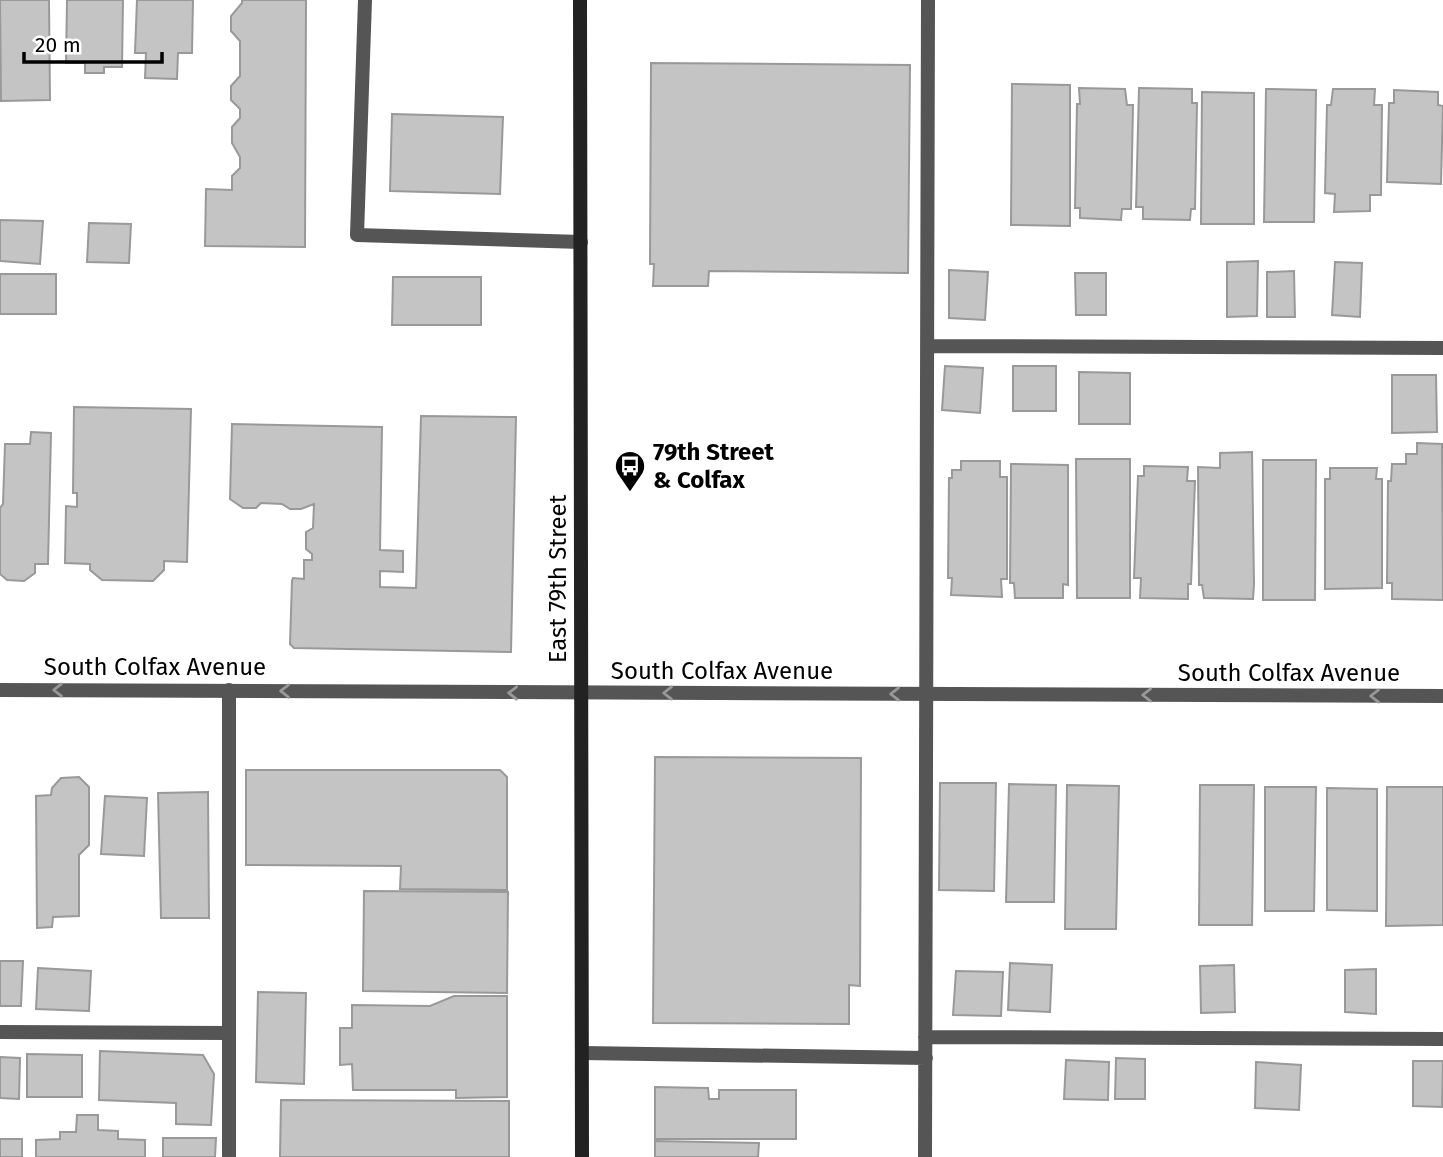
<svg xmlns="http://www.w3.org/2000/svg" width="1443" height="1157" font-family="'Fira Sans',sans-serif">
	<style>
		.building { fill: #c4c4c4; stroke: #999; stroke-width: 2 }
		.lines { fill: none; stroke-linecap: round; stroke-linejoin: round }
		.service { stroke: #555; stroke-width: 14 }
		.minor { stroke: #555; stroke-width: 14 }
		.secondary { stroke: #222; stroke-width: 14 }
		.oneway { stroke: #999 }
		.labels { text-anchor: middle; dominant-baseline: central; stroke-width: 5; stroke-linejoin: round; paint-order: stroke }
		.poi-label { font-size: 24px; font-weight: bold; fill: #000; stroke: #fff; text-anchor: start }
		.street-label { font-size: 24px; fill: #000; stroke: #fff }
	</style>
	<rect width="100%" height="100%" fill="#fff"/>
	<path class="building" d="M0,0H49L50,100L1,101Z
		M67,0H123L122,67H104V73H85V63H66Z
		M137,0H193L192,53H178L177,79L145,78L146,53H135Z
		M242,0H306L305,247L205,246L206,189L232,190V176L240,168V157L232,143V127L240,118V109L231,100V86L240,76V41L231,31V16L242,3Z
		M651,63L910,65L908,273L709,271L708,286H653L654,264H650Z
		M1012,84L1070,85V226L1011,225Z
		M1079,88L1125,89L1127,105H1133L1131,209H1122L1121,220L1080,218V208H1075L1077,104H1080Z
		M1139,88L1192,89V103H1197L1195,209H1191L1190,220L1143,219V207H1136Z
		M1266,89L1316,90L1314,222H1264Z
		M1333,89H1375L1374,105H1382L1381,195H1370V211L1334,212L1335,194L1325,193L1327,105H1331Z
		M1394,90L1438,92V105L1443,106L1441,184L1387,182L1389,103H1394Z
		M1202,92L1254,93V224H1201Z
		M392,114L503,117L500,194L390,191Z
		M0,220L43,221L40,264L0,261Z
		M89,223L131,224L129,263L87,262Z
		M1258,261L1257,316L1227,317V262Z
		M1335,262L1362,263L1360,317L1332,315Z
		M949,270L988,272L985,320L949,318Z
		M1294,271L1295,317H1267V272Z
		M1075,273H1106V315H1076Z
		M0,274H56V314H0Z
		M393,277H481V325H392Z
		M945,366L983,368L980,413L942,410Z
		M1013,366H1056V411H1013Z
		M1079,372L1130,373V424H1079Z
		M1392,375H1436L1437,432L1392,433Z
		M74,407L191,409L187,562L164,561V570L153,581L102,580L90,570V564L65,563L66,506L77,507V493H73Z
		M421,416L516,417L511,652L294,648L290,644L292,581L293,578L304,579V560H312V554L306,549V532L313,528L314,504L301,509H290L282,504L261,503L256,508H243L230,499L232,424L382,427L380,550L403,551V572L380,571V587L416,588Z
		M31,432L51,433L48,564H35V573L24,581L7,580L0,574V508L3,504L5,444H30Z
		M1417,443L1442,444L1443,600L1392,599V583H1387L1388,481H1391L1392,464H1406V454H1417Z
		M1252,452L1254,584L1253,599L1204,598L1202,585H1199L1198,467L1220,468V453Z
		M1076,459H1130V598H1077Z
		M1263,460H1316L1315,600H1263Z
		M961,461H1000V477H1007V579H1001L1002,597L951,595L952,578H948L949,478H952V470H961Z
		M1011,464L1068,465V585L1063,584V598H1015L1014,583H1010Z
		M1144,466L1188,467L1187,481H1195L1191,584H1188V599L1140,598L1141,578H1134L1138,476H1144Z
		M1330,468H1377L1376,479H1382V588L1325,589V479H1330Z
		M655,757L861,758L860,986L849,985V1024L653,1023Z
		M246,770H500L507,777V890L400,889L401,866L246,865Z
		M79,777L89,787V845L79,855V916L53,917L52,927L37,928L36,796L51,795L52,788L61,778Z
		M940,783H996L994,891L939,890Z
		M1009,784L1056,785L1054,902H1006Z
		M1067,785L1119,786L1116,929H1065Z
		M1200,785H1254L1252,925H1199Z
		M1265,787H1316L1314,911H1265Z
		M1387,787H1443V925L1386,926Z
		M1327,788L1377,789V911L1327,910Z
		M208,792L209,918H161L158,793Z
		M105,796L147,798L144,856L101,854Z
		M364,891L508,892L507,993L363,991Z
		M0,961H23L21,1006H0Z
		M1010,963L1052,965L1050,1012L1008,1010Z
		M1234,965L1235,1012L1201,1013L1200,966Z
		M38,968L91,971L89,1011L36,1009Z
		M1376,969V1014L1345,1012V970Z
		M956,971L1003,972L1001,1016L953,1015Z
		M258,992L306,993L304,1084L256,1082Z
		M454,996H507V1097L456,1098V1090H353L352,1064L340,1065V1028H352V1005L430,1006Z
		M100,1051L203,1055L214,1074L211,1125L176,1124V1103L99,1100Z
		M27,1054L82,1055V1097H27Z
		M0,1057L20,1058L19,1099L0,1098Z
		M1116,1058L1145,1059V1099H1115Z
		M1066,1060L1109,1062L1108,1100L1064,1099Z
		M1413,1061H1443L1442,1107L1413,1106Z
		M1256,1062L1301,1065L1299,1110L1255,1108Z
		M655,1087L708,1088L709,1099H719V1090H796V1139H655Z
		M281,1100L509,1101V1157H280Z
		M77,1115H98V1130L118,1131V1139L145,1140V1157H36V1140L60,1139V1132H76Z
		M163,1138H216L215,1157H163Z
		M0,1139H22V1157H0Z
		M655,1141L759,1143L758,1157H655Z"/>
	<g class="lines">
		<path class="service" d="M365,0L357,235L581,242
			M927,346L1443,348
			M0,1032L229,1033
			M925,1037L1443,1039
			M582,1053L926,1058
			M229,1157V690
			M925,1157L928,0"/>
		<path class="minor" d="M0,690L1443,696"/>
		<path class="secondary" d="M580,0L582,1157"/>
	</g>
	<defs><path id="oneway-chevron" d="M-2-3.5L2.5 0L-2 3.5" fill="none" stroke-width="1.6" stroke-linecap="round" stroke-linejoin="round" transform="scale(1.75)"/></defs>
	<g class="oneway">
		<use href="#oneway-chevron" transform="translate(58 690) rotate(-180)"/>
		<use href="#oneway-chevron" transform="translate(285 691) rotate(-179)"/>
		<use href="#oneway-chevron" transform="translate(513 693) rotate(-179)"/>
		<use href="#oneway-chevron" transform="translate(668 693) rotate(-180)"/>
		<use href="#oneway-chevron" transform="translate(895 694) rotate(-180)"/>
		<use href="#oneway-chevron" transform="translate(1147 695) rotate(-180)"/>
		<use href="#oneway-chevron" transform="translate(1375 696) rotate(-180)"/>
	</g>
	<defs>
		<g id="bus-pin" transform="scale(1.575)"><path d="M0 17L-7.5 6A9.5 9.5 0 1 1 7.5 6Z" fill="#000" stroke="#fff"/><path d="M-5-6H5V4H4V6H2V4H-2V6H-4V4H-5ZM-3.5-4V0h7V-4ZM-3.5 1.2v1.5H-2V1.2ZM2 1.2v1.5H3.5V1.2Z" fill="#fff"/></g>
	</defs>
	<g fill-rule="evenodd">
		<use href="#bus-pin" x="630" y="466"/>
	</g>
	<g class="labels">
		<g class="poi-label">
			<text x="653" y="452">79th Street<tspan x="653" dy="28">&amp; Colfax</tspan></text>
		</g>
		<g class="street-label">
			<text transform="translate(558 579) rotate(-90)">East 79th Street</text>
			<text x="155" y="667">South Colfax Avenue</text>
			<text x="722" y="671">South Colfax Avenue</text>
			<text x="1289" y="673">South Colfax Avenue</text>
		</g>
	</g>
	<path d="M24 52v10h138v-10" fill="none" stroke="#000000" stroke-width="3.5"/>
	<text x="35" y="52" font-size="21" fill="#000000" stroke="#ffffff" stroke-width="5" paint-order="stroke">20 m</text>
</svg>
